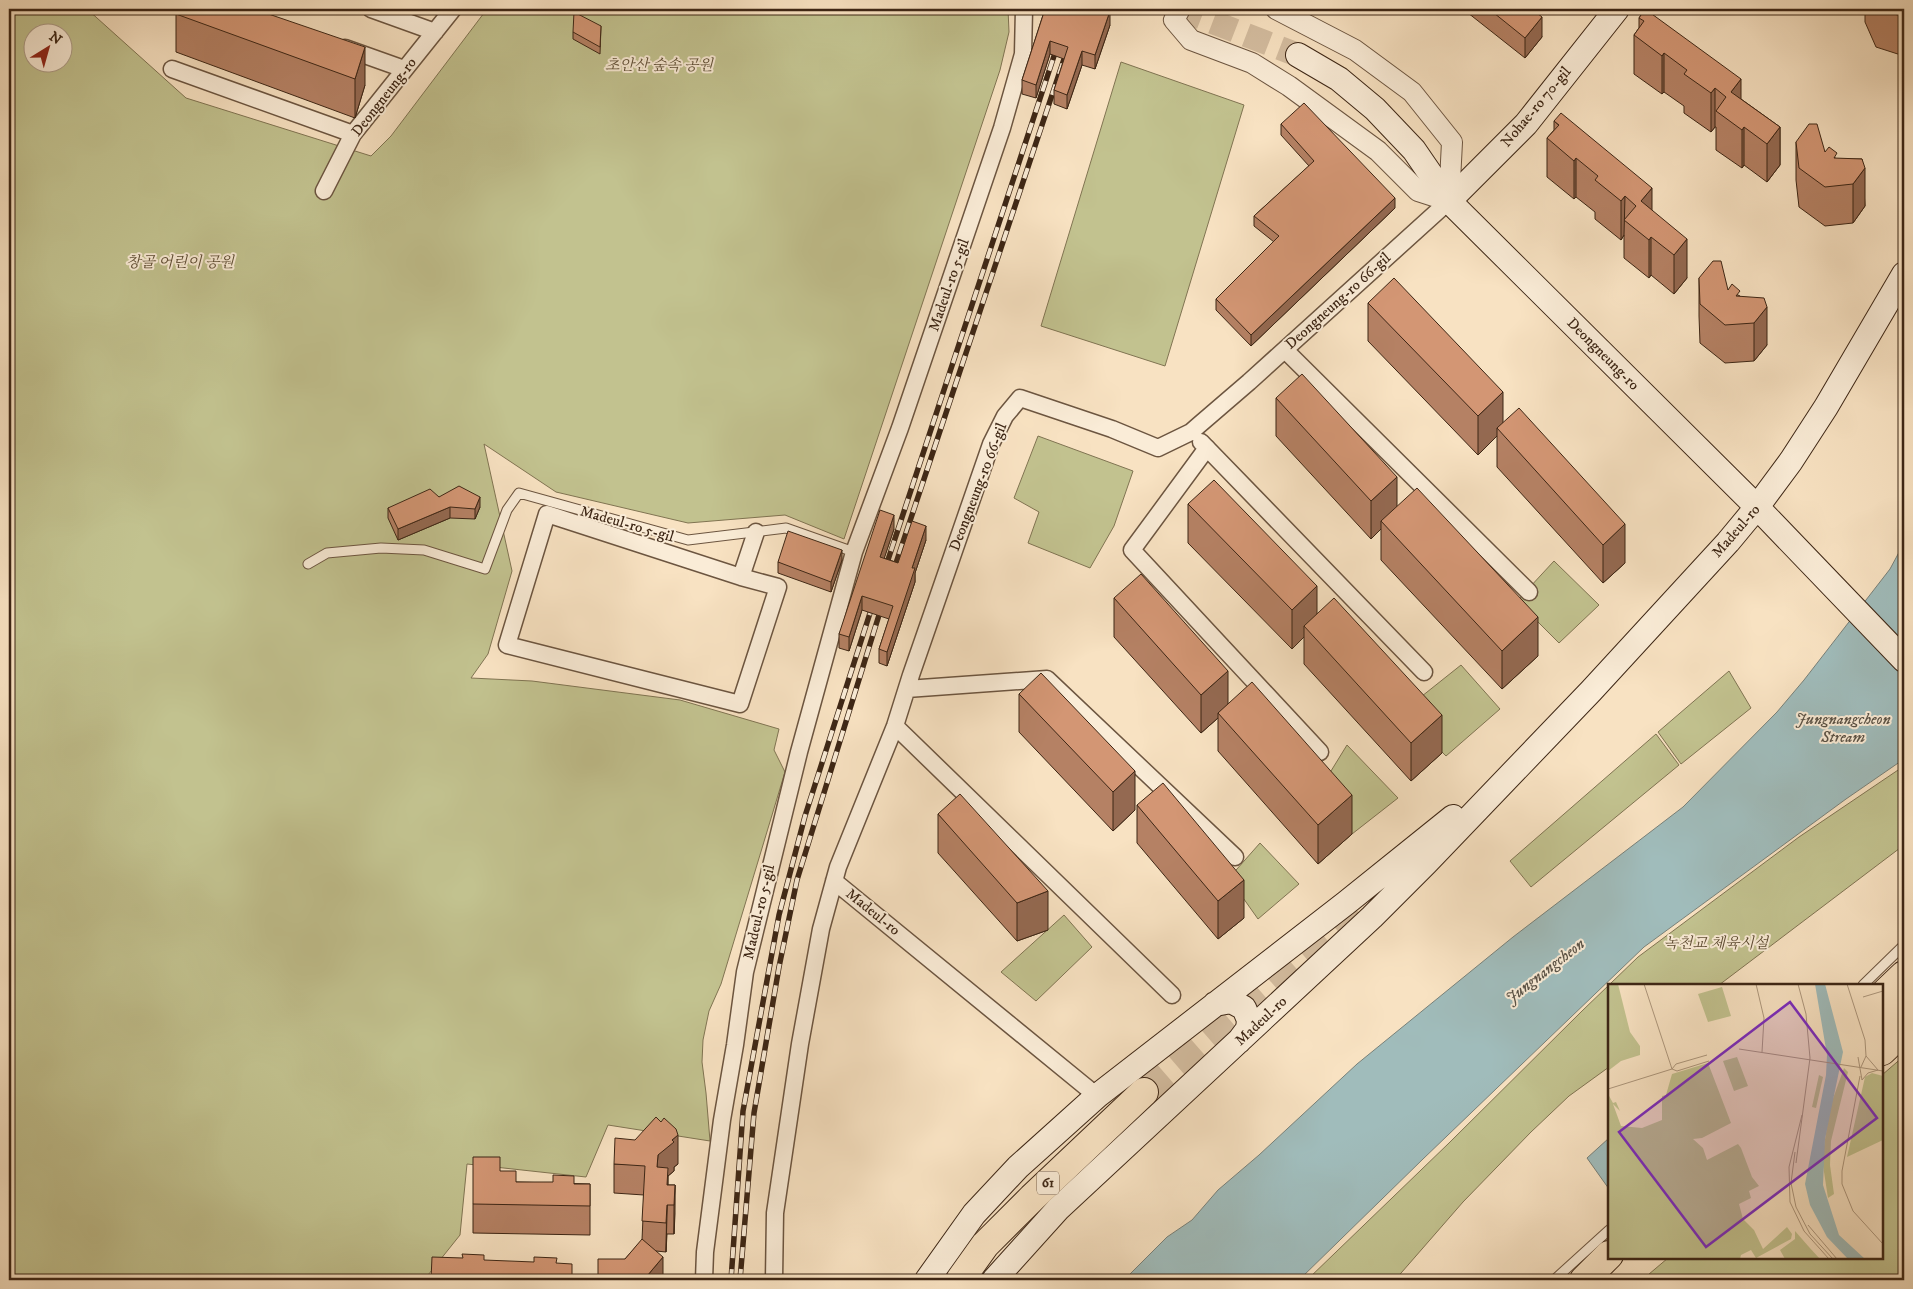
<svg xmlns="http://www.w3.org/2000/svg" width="1913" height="1289" font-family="'IM FELL DW Pica','Noto Serif KR',serif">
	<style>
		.green { fill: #c2c28f; stroke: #807452; fill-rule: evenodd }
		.water { fill: #a0bcbb; stroke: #788079 }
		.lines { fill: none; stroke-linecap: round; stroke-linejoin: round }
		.secondary-tunnel { stroke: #d3bc9f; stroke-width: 24; stroke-dasharray: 24 12; stroke-linecap: butt }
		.trunk-tunnel { stroke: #d3bc9f; stroke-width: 28; stroke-dasharray: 28 14; stroke-linecap: butt }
		.service-casing { stroke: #6c5540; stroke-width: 11 }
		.minor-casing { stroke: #6c5540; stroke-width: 19 }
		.tertiary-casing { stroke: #6c5540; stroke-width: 22 }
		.secondary-casing { stroke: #3d2615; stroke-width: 26 }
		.trunk-casing { stroke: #3d2615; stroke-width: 30 }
		.service { stroke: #faecd7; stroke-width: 9 }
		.minor { stroke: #faecd7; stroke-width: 16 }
		.tertiary { stroke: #faecd7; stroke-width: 20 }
		.secondary { stroke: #faecd7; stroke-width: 24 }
		.trunk { stroke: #f8e2c2; stroke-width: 28 }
		.rail-casing { stroke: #3d2615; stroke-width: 5.5 }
		.rail { stroke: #faecd7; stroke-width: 4; stroke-dasharray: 11; stroke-linecap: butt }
		.wall { fill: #b58164; stroke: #3d2615 }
		.shaded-wall { fill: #946951; stroke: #3d2615 }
		.building { fill: #d39674; stroke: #3d2615 }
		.labels { text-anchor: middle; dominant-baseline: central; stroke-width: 4; stroke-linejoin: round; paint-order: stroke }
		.shield { fill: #faecd7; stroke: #76614f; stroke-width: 1 }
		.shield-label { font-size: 14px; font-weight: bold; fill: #3d2615 }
		.park-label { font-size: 15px; font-style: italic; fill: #5e4d34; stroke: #faecd7 }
		.street-label { font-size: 15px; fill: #3d2615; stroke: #faecd7 }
		.water-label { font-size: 16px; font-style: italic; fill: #5b5347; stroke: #faecd7 }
		.inset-road { fill: none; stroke: #ad977d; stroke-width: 1 }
		.view { fill: #7b2cbf; fill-opacity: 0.15; stroke: #7b2cbf; stroke-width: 2.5 }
		.inset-edge { fill: none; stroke: #3d2615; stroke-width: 2.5 }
	</style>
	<rect width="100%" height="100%" fill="#f8e2c2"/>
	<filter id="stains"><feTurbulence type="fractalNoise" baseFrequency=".004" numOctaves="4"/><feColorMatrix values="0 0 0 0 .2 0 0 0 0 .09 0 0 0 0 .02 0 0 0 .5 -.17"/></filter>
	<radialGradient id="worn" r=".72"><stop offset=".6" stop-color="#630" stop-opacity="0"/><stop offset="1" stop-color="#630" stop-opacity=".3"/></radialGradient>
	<path class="green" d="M9,9H87L186,98L371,156L391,136L487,9H1008L1009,32L1000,70L844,539L785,515L688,523L556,492L484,444L512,571L488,654L471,678L532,681L680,700L779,729L774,750L785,772L721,984L709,1011L703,1040L702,1062L706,1093L710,1141L608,1125L586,1177L467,1164L460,1235L424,1280H9ZM32,32H62V62H32Z
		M1121,62L1244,105L1165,366L1041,326Z
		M1038,436L1133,471L1114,526L1090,568L1028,543L1039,512L1014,498Z
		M1554,561L1599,605L1559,643L1517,601Z
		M1461,665L1500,709L1446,756L1402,712Z
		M1729,671L1751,708L1681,764L1658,732Z
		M1656,734L1679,765L1531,887L1510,861Z
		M1347,745L1398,798L1352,834L1323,784Z
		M1904,766V845L1719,985H1609V1067L1569,1096L1531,1132L1463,1202L1395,1280H1307L1449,1143L1582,1011L1638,957L1799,837Z
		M1260,843L1299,884L1258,919L1229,878Z
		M1064,915L1092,947L1036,1001L1001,972Z
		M1904,1056V1280H1642L1668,1258H1882V1075Z"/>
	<path class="water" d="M1904,543V759L1846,799L1644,947L1423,1159L1299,1280H1124L1167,1237L1192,1220L1218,1190L1259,1155L1357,1064L1513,937L1683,807L1777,712L1804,680L1890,569Z
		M1609,1138V1189L1587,1158Z"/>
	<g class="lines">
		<path class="secondary-tunnel" d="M1179,9L1298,55"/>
		<path class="trunk-tunnel" d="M1144,1092L1306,951L1414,864"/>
		<g class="service-casing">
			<path id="service" d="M308,564L327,553L381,548L424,550L485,569L507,510L519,493L688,540L786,528L854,552
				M1863,985L1904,945
				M1554,1280L1609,1230"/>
		</g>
		<g class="minor-casing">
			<path id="minor" d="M371,9L435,32
				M345,48L404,69
				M172,69L353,134
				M324,191L353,134L453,9
				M1285,350L1529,592
				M1201,442L1424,672
				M1207,448L1132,550L1320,752
				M741,577L547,514L507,645L740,704L778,587L741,577L756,532
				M907,689L1047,679L1235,857
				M895,726L1172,995
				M834,881L1097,1096
				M704,1280L705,1252L722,1120L735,1045L745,972L799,752L854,552L900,428L1002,128L1023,54L1024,9
				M774,1280L775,1213L800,1044L821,929L838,867L895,726L911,675L991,444L1005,416L1020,398L1112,429L1158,448L1191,432L1199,425L1249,382L1449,201"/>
		</g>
		<g class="tertiary-casing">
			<path id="tertiary" d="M1180,9L1174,20L1191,40L1252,63L1289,86L1378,151L1418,191L1449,201L1452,142L1412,92L1355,50L1276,9"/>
		</g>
		<g class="secondary-casing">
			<path id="secondary" d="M1298,55L1339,79L1375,109L1414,150L1449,201L1757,507L1904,660
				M1449,201L1526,124L1617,9
				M1215,1004L1231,1001L1244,1008L1249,1020L1248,1029L1239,1041
				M927,1280L974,1214L1018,1167L1097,1096L1346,903L1453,817
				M994,1280L1058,1209L1372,917L1426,863L1591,691L1728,542L1757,507L1791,461L1826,407L1904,274"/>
		</g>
		<g class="trunk-casing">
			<path id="trunk" d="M1882,996L1904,975
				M1882,1021L1904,1001
				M1882,1051L1904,1030
				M960,1280L985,1245L1032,1198L1144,1092
				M1584,1280L1609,1255"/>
		</g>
		<use href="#service" class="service"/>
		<use href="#minor" class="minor"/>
		<use href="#tertiary" class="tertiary"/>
		<use href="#secondary" class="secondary"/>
		<use href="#trunk" class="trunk"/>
		<g class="rail-casing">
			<path id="rail" d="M884,572L1054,56
				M892,575L1064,59
				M731,1280L743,1111L779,915L805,816L870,613
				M740,1280L754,1113L779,967L797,880L879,615"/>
		</g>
		<use href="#rail" class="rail"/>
	</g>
	<path class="wall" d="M254,9L365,85L355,118L176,52V14Z
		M1045,9L1085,12L1110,25L1095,69L1082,65L1067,109L1054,104V90L1064,59L1050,54L1036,98L1022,94V80Z
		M1463,9H1532L1542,37L1525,58Z
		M1645,9L1741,99L1780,127V165L1767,182L1744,165L1742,168L1716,150V127H1715L1711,132L1684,113V106L1664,92L1662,94L1634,74V35L1639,28V18Z
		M1819,9H1831L1830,12Z
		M1865,9H1904V56L1876,47L1865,22Z
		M601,26L600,54L573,39V32Z
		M1554,121L1652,210L1687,278L1674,294L1651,275L1649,278L1624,258V235L1621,240L1595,219V212L1576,197L1574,199L1547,177V138L1554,130Z
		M1281,124L1395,208L1251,346L1216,310V299L1274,242L1254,226V216L1309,166L1281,135Z
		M1796,142L1825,152L1837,159H1862L1865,206L1853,223L1825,226L1799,207L1796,180Z
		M1699,278L1728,290L1740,296L1767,345L1754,361L1725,363L1700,343L1699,316Z
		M1368,303L1503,423L1625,563L1603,583L1497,467V436L1478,455L1368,341Z
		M1276,398L1397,507L1538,656L1502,689L1381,560V529L1371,539L1276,436Z
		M439,497L480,507L475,519L450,518L398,540L388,518V508Z
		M1188,504L1317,614L1442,753L1411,781L1304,664V637L1292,649L1188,543Z
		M894,529L884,558L898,563L926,540L915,573V582L887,666L879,663V649L889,619L862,610L849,651L839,648V634Z
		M842,560L831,592L778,573V562Z
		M1114,598L1228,704L1352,834L1318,864L1218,751V718L1201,733L1114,637Z
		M1019,694L1135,810L1113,831L1019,732Z
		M1137,805L1244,918L1218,939L1137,843Z
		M938,814L1048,930L1017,941L938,853Z
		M614,1164H678L674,1167V1171L668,1176V1185H675L674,1234H667L666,1252L656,1251L663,1278L661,1280H598L625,1259L642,1240L644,1195L614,1193Z
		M500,1171L516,1182L590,1184V1235L473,1233V1204Z"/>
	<path class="shaded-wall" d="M1110,11V25L1095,69V55Z
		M1542,17V37L1525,58V38Z
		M1050,41V54L1036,98V85Z
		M365,47V85L355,118V79Z
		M1082,51V65L1067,109V95Z
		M1664,53V92L1662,94V56Z
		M1741,79V117L1731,92Z
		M1715,88V127L1711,132V93Z
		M1744,127V165L1742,168V130Z
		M1780,127V165L1767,182V144Z
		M1576,158V197L1574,199V161Z
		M1865,168V206L1853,223V184Z
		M1652,188V227L1641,201Z
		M1625,196L1624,235L1621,240V201Z
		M1395,198V208L1251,346V335Z
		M1651,237V275L1649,278V240Z
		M1687,239V278L1674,294V255Z
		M1767,307V345L1754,361V323Z
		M1503,392V430L1497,428V436L1478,455V416Z
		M1397,477V515L1381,521V529L1371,539V501Z
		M480,497V507L475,519V509Z
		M450,507V518L398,540V529Z
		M894,515V529L880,571V557Z
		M1625,524V563L1603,583V545Z
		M926,526V540L915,573V582L887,666V652L912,568Z
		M842,550V560L831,592V582Z
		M1317,586V624L1304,626V637L1292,649V610Z
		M862,596V610L849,651V637Z
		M1538,617V656L1502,689V651Z
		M1228,671V709L1218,713V718L1201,733V695Z
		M1442,715V753L1411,781V743Z
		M1135,771V810L1113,831V792Z
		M1352,795V834L1318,864V825Z
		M1244,880V918L1218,939V901Z
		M1048,891V930L1017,941V903Z
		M678,1135V1164L674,1167V1171L668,1176L666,1252L667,1185L657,1167L658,1155L672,1140Z
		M675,1185V1214L674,1234V1205Z
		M663,1257V1278L661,1280H647V1276Z"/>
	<path class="building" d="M178,9H254L365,47L355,79L176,14Z
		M1045,9H1075L1085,12L1086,9H1103L1110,11L1095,55L1082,51L1067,95L1054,90L1068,47L1050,41L1036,85L1022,80Z
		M1489,9H1532L1542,17L1525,38Z
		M1645,9L1741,79L1731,92L1780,127L1767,144L1744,127L1742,130L1716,111L1726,97L1715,88L1711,93L1684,74L1687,70L1664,53L1662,56L1634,35L1644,21L1639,18Z
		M1878,9H1904V17Z
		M574,12L601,26L600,47L573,32Z
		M1304,103L1395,198L1251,335L1216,299L1279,236L1254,216L1314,161L1281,124Z
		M1561,113L1652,188L1641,201L1687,239L1674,255L1651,237L1649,240L1624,220L1636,206L1625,196L1621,201L1595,180L1598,176L1576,158L1574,161L1547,138L1559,125L1554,121Z
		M1809,124H1817L1825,152L1829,147L1837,153L1834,158L1862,159L1865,168L1853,184L1825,187L1799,168L1796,142Z
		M1713,261H1721L1728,290L1732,284L1740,291L1736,296L1764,298L1767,307L1754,323L1725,325L1700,304L1699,278Z
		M1394,278L1503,392L1478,416L1368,303Z
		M1302,374L1397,477L1371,501L1276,398Z
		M1519,408L1625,524L1603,545L1497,428Z
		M1214,480L1317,586L1292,610L1188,504Z
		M459,486L480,497L475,509L450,507L398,529L388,508L430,489L439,497Z
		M1417,488L1538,617L1502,651L1381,521Z
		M880,510L894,515L880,557L898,563L912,521L926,526L912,568H915L887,652L879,649L893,606L862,596L849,637L839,634Z
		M788,531L842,550L831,582L778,562Z
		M1141,574L1228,671L1201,695L1114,598Z
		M1334,598L1442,715L1411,743L1304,626Z
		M1041,673L1135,771L1113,792L1019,694Z
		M1252,682L1352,795L1318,825L1218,713Z
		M1163,783L1244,880L1218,901L1137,805Z
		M960,794L1048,891L1017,903L938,814Z
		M656,1117L661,1122L664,1118L676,1129L678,1135L672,1140L674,1142L658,1155L657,1167L668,1168L667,1185H675L674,1205H667L666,1223L642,1221L645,1166L614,1164L615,1138L635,1140Z
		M473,1157H500V1171H516V1182H553V1175L574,1176V1184H590V1206L473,1204Z
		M642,1239L663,1257L647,1276L652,1280H598V1259H625Z
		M462,1254L484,1255V1260L534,1262V1257L557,1258L556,1263L572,1264V1280H431L432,1257L463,1258Z"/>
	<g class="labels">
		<rect class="shield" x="1037" y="1171.5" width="22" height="23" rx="4"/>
		<g class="shield-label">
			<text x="1048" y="1183">61</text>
		</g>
		<g class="park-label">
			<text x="659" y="65">초안산 숲속 공원</text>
			<text x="180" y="262">창골 어린이 공원</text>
			<text x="1716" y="943">녹천교 체육시설</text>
		</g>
		<g class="street-label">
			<text transform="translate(384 97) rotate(-52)">Deongneung-ro</text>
			<text transform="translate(1536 107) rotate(-50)">Nohae-ro 70-gil</text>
			<text transform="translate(949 285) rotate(-71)">Madeul-ro 5-gil</text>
			<text transform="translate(1338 301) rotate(-42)">Deongneung-ro 66-gil</text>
			<text transform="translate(1603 354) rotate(45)">Deongneung-ro</text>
			<text transform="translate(978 487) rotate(-69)">Deongneung-ro 66-gil</text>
			<text transform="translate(627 524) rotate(16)">Madeul-ro 5-gil</text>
			<text transform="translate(1736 531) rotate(-49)">Madeul-ro</text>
			<text transform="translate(759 912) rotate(-77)">Madeul-ro 5-gil</text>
			<text transform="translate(873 912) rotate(39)">Madeul-ro</text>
			<text transform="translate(1261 1021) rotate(-43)">Madeul-ro</text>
		</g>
		<g class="water-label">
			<text x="1843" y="719">Jungnangcheon<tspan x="1843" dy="18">Stream</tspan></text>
			<text transform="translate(1545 971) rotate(-38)">Jungnangcheon</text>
		</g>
	</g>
	<g transform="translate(1608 984)">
		<rect width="275" height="275" fill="#f8e2c2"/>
		<path d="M0,0H10L22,48L32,62V71L13,77L0,87ZM114,3L123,32L100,38L90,10ZM129,73L140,102L126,107L115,77ZM100,79L123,139L94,154L85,155L95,164L99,176L130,160L133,164L144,193L151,202L141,207L143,214L131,220L135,235L146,246L155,265L179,243L184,250L183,255L148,274L143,266L133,271L132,275H0V110L5,119L8,118L12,127L5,120L13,142L34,144L54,136V112L58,111L64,90ZM236,84L240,88L223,157L222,181L226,210L220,214L214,175L222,123ZM264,89L275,92V156L239,173L257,93ZM211,91L215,93L208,124L204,123ZM187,247L201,263L212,275H177L172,266L187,255Z" fill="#c2c28f"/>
		<path d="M207,0H217L235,68L217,155L215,201L231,251L257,275H240L219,253L202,221L197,200L218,91L219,71Z" fill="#a0bcbb"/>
		<path class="inset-road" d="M36,0L64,85M148,0L156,34L154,68M239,0L257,56L258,72L253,83M255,13L275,7M131,65L275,87M258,72L270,86M250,73L254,96M64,85L68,80L99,71M64,85L69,87L101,77M252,92L234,187V200L245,227L275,260M254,96L260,89L270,86M0,105L64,85M194,131L181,183L182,218L196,247L221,275M187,168L183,199L188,223L202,250L225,275M188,179L202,74L198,30L190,0M200,241L229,275"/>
		<path class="view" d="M182,18L269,134L98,263L11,148Z"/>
		<rect width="275" height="275" class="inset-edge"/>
	</g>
	<rect width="1913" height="1289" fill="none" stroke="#f8e2c2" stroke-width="30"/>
	<rect x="10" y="10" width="1893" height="1269" fill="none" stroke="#3d2615" stroke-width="2.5"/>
	<rect x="15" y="15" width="1883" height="1259" fill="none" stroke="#3d2615"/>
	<g transform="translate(48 48) rotate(37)"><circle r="24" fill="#faecd7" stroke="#ae9d89"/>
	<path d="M0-4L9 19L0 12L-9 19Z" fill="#8f2418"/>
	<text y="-8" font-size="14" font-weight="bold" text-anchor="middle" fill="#3d2615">N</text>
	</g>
	<rect width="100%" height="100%" filter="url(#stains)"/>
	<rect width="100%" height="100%" fill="url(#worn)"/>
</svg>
